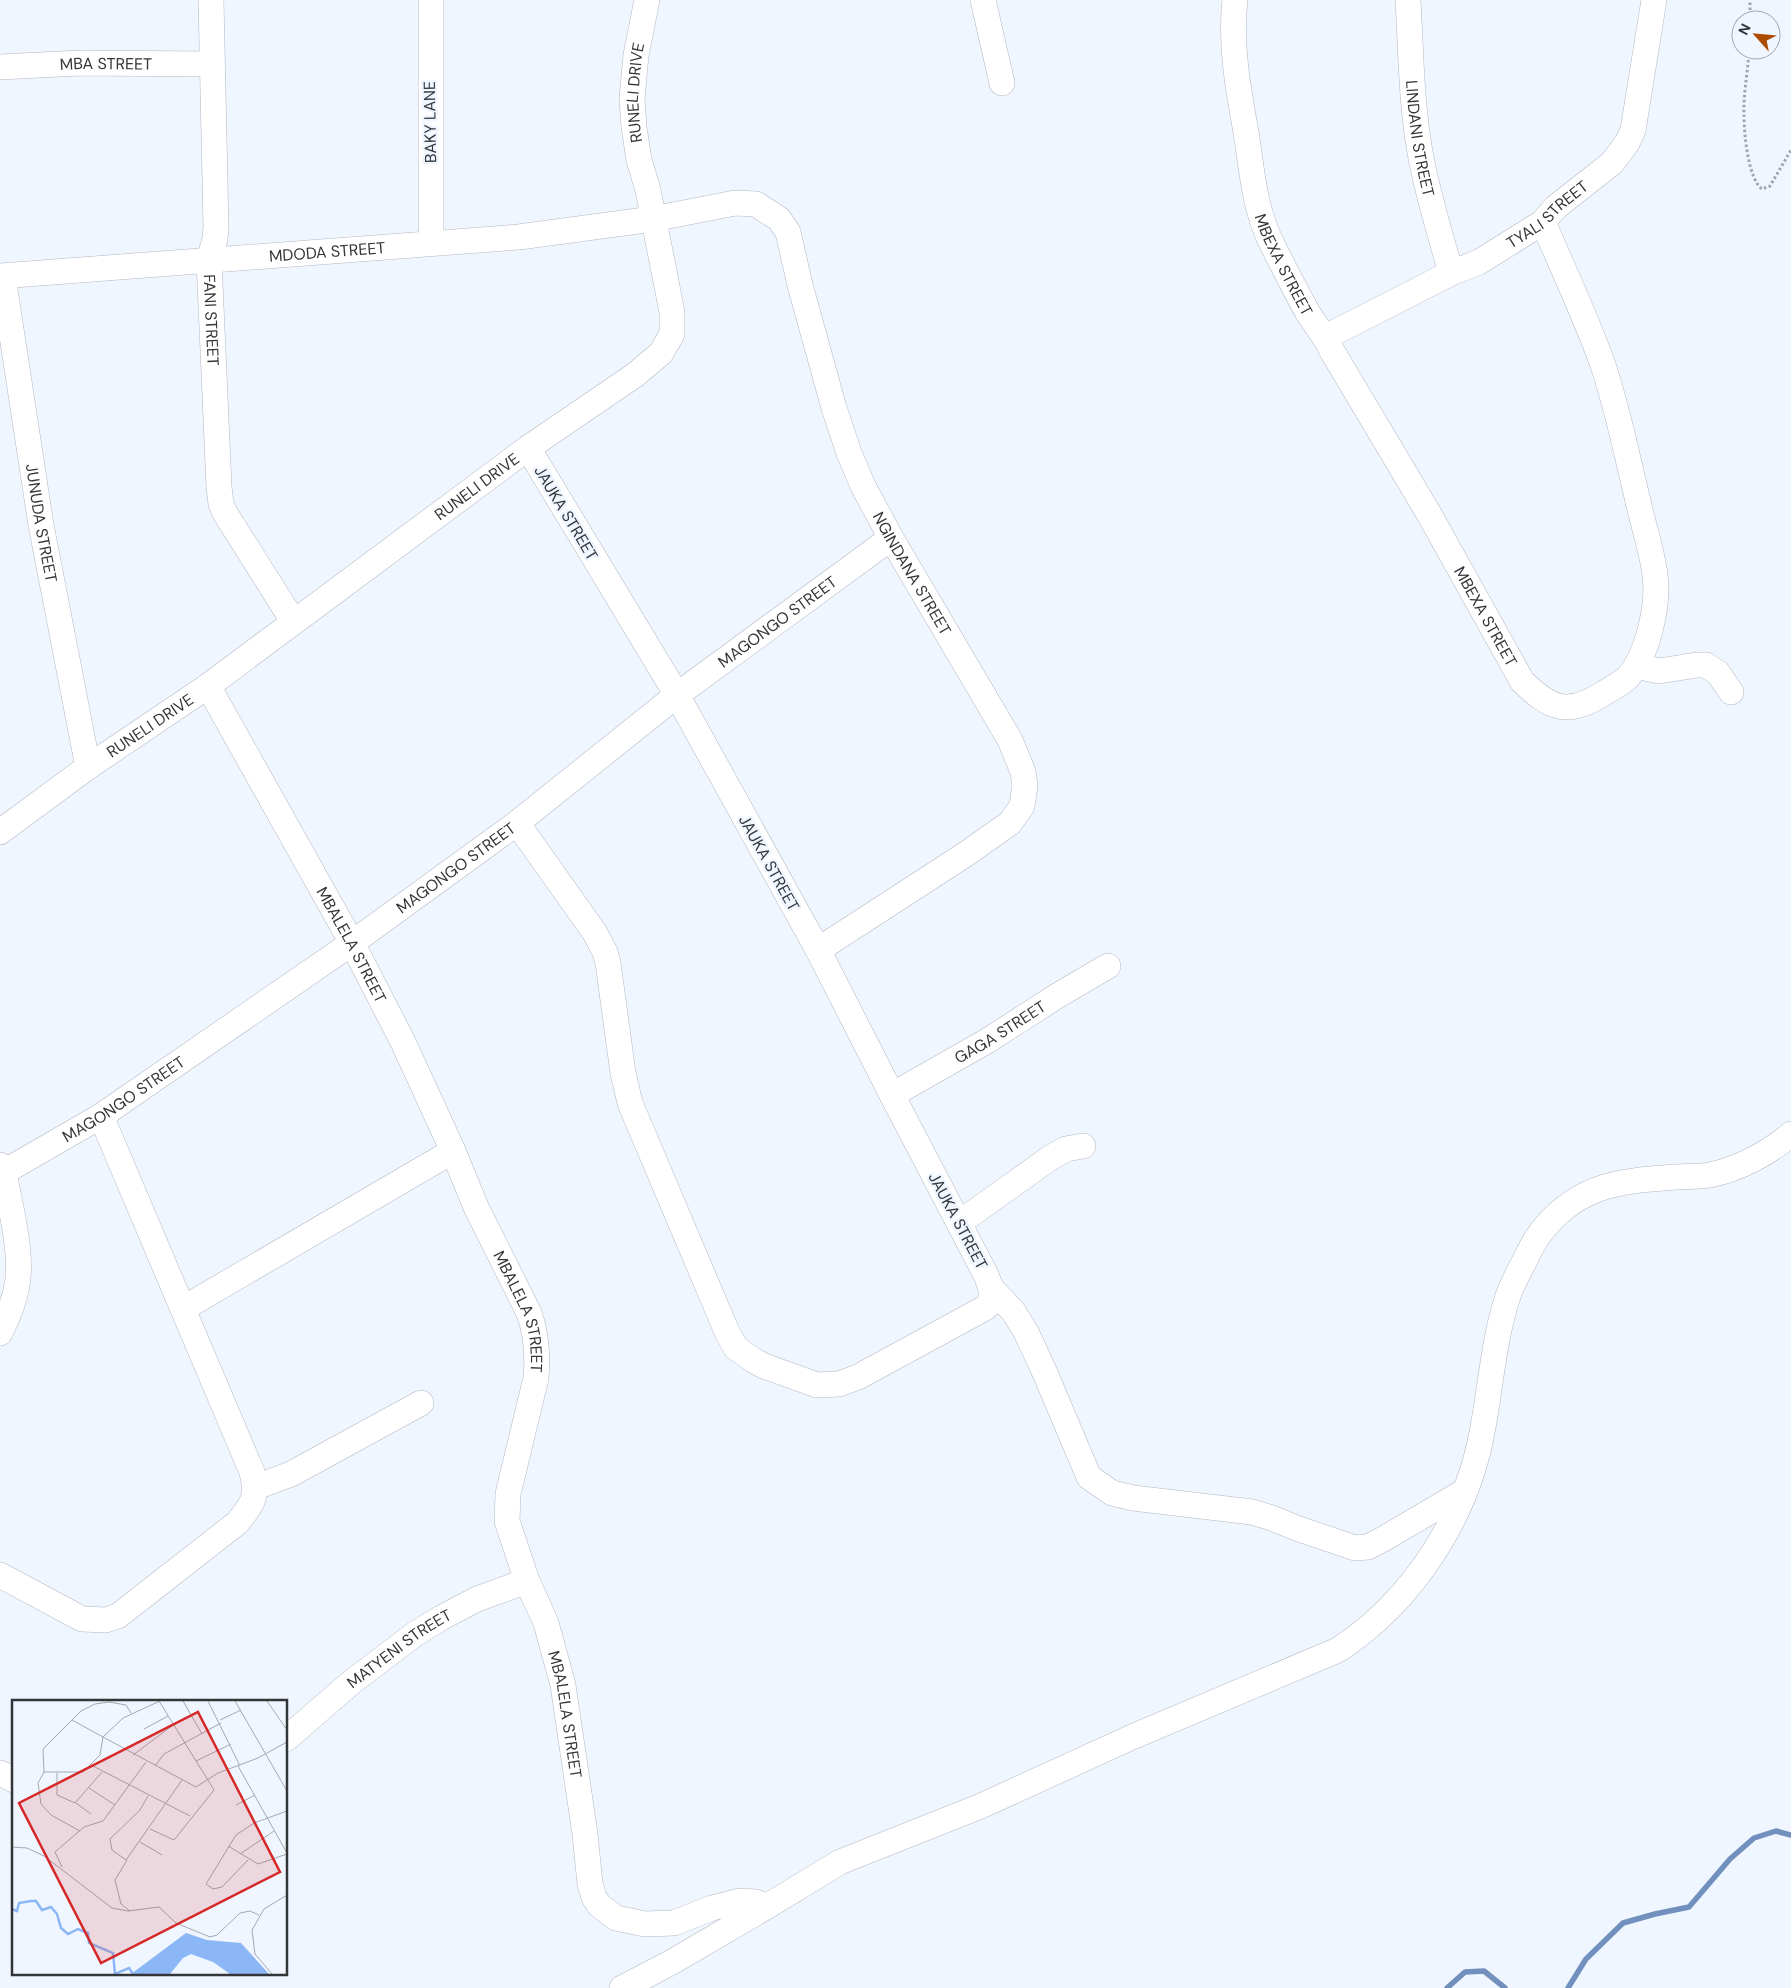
<svg xmlns="http://www.w3.org/2000/svg" width="1791" height="1988" font-family="'DM Sans',sans-serif">
	<style>
		.lines { fill: none; stroke-linecap: round; stroke-linejoin: round }
		.stream { stroke: #7190bd; stroke-width: 5.5 }
		.minor-casing { stroke: #b2b8c0; stroke-width: 26 }
		.path { stroke: #a0a5ab; stroke-width: 3; stroke-dasharray: 2.5 2.5; stroke-linecap: butt }
		.minor { stroke: #fff; stroke-width: 25 }
		.labels { text-anchor: middle; dominant-baseline: central; stroke-width: 5; stroke-linejoin: round; paint-order: stroke }
		.street-label { font-size: 16px; fill: #333539; stroke: #f0f6ff }
		.inset-river { fill: none; stroke: #8cb7f6; stroke-width: 2.5 }
		.inset-road { fill: none; stroke: #a4a9b0; stroke-width: 1 }
		.view { fill: #d62828; fill-opacity: 0.15; stroke: #d62828; stroke-width: 2.5 }
		.inset-edge { fill: none; stroke: #333539; stroke-width: 2.5 }
	</style>
	<rect width="100%" height="100%" fill="#f0f6ff"/>
	<g class="lines">
		<path class="stream" d="M1447,1988L1465,1972L1484,1971L1505,1988
			M1568,1988L1586,1959L1623,1923L1655,1914L1689,1907L1730,1859L1754,1838L1776,1831L1791,1835"/>
		<g class="minor-casing">
			<g id="minor">
				<path id="s1" d="M211,0L216,227L215,239L209,260L219,487L221,504L225,513L293,621"/>
				<path d="M431,0V243"/>
				<path d="M983,0L1002,83"/>
				<path id="s2" d="M1235,0C1230,45 1238,88 1246,132C1252,170 1254,207 1271,242C1283,266 1295,290 1308,313C1316,326 1326,337 1332,351L1429,514L1522,681C1551,710 1569,716 1604,693C1612,688 1623,683 1629,676C1648,653 1659,605 1655,575C1652,550 1643,525 1638,501C1627,456 1618,410 1603,365C1586,317 1563,269 1543,222"/>
				<path id="s3" d="M1408,0C1411,50 1411,102 1420,152C1427,193 1440,233 1451,273"/>
				<path id="s4" d="M0,67L80,63L211,64"/>
				<path id="s5" d="M0,276L519,237L653,219L735,203L756,204L779,219L788,232L800,285L834,408L849,453L863,486L891,538L1010,740L1023,772L1025,785L1022,806L1010,823L966,854L818,950"/>
				<path id="s6" d="M3,277L41,525L88,767"/>
				<path id="s7" d="M1326,337L1451,273L1479,262L1543,222L1556,207L1612,163L1627,143L1633,130L1654,0"/>
				<path d="M1636,666L1659,671L1697,665H1706L1718,673L1731,692"/>
				<path id="s8" d="M208,686L352,943L403,1042L453,1151L476,1207L529,1313C537,1335 538,1355 536,1378L508,1494L507,1521L527,1581L546,1623L563,1685L585,1834L590,1884L594,1897L599,1905L616,1918L645,1924L674,1923L712,1908L739,1901L756,1902L766,1907"/>
				<path d="M517,823L595,933L605,952L608,963L623,1073L630,1103L727,1332L736,1348L753,1360L764,1366L817,1385L839,1384L858,1377L985,1308L991,1303V1288L986,1275L892,1095L818,950L677,695L528,448"/>
				<path id="s9" d="M0,832L88,767L208,686L528,448L635,375L661,353L672,334V312L648,190L639,160L634,127L632,99L636,55L647,0"/>
				<path id="s10" d="M892,1095L987,1041L1057,996L1108,966"/>
				<path d="M0,1165L4,1172C10,1207 23,1252 17,1286C14,1302 7,1319 0,1333"/>
				<path id="s11" d="M4,1172L101,1116L352,943L517,823L677,695L891,538"/>
				<path d="M959,1223L1050,1158L1066,1149L1083,1146"/>
				<path d="M991,1288L1013,1311L1026,1332L1045,1373L1089,1477L1112,1493L1133,1498L1252,1512L1272,1518L1299,1529L1355,1548L1368,1547L1385,1538L1465,1491"/>
				<path d="M184,1308L453,1151"/>
				<path d="M256,1487L291,1474L421,1403"/>
				<path d="M0,1575L82,1619L106,1620L118,1616L237,1523C253,1504 258,1497 252,1472L101,1116"/>
				<path id="s12" d="M286,1739L353,1681L415,1634L441,1618L477,1599L527,1581"/>
				<path d="M0,1773L14,1780"/>
				<path d="M622,1988L672,1962L766,1907L840,1862L981,1806L1132,1737L1338,1650C1413,1601 1468,1516 1483,1427C1491,1384 1494,1338 1508,1296C1512,1285 1518,1273 1524,1262C1530,1249 1536,1237 1546,1226C1583,1183 1623,1181 1676,1177C1687,1176 1699,1177 1710,1175C1739,1169 1769,1153 1791,1134"/>
			</g>
		</g>
		<path class="path" d="M1750,20V0
			M1749,50C1748,72 1743,94 1744,116C1744,133 1748,179 1762,189L1770,186L1791,150"/>
		<use href="#minor" class="minor"/>
	</g>
	<g class="labels">
		<g class="street-label">
			<text stroke="none"><textPath href="#s4" startOffset="106">MBA STREET</textPath></text>
			<text stroke="none"><textPath href="#s9" startOffset="1084">RUNELI DRIVE</textPath></text>
			<text transform="translate(430 122) rotate(-91)">BAKY LANE</text>
			<text stroke="none"><textPath href="#s3" startOffset="139">LINDANI STREET</textPath></text>
			<text stroke="none"><textPath href="#s7" startOffset="254">TYALI STREET</textPath></text>
			<text stroke="none"><textPath href="#s5" startOffset="328">MDODA STREET</textPath></text>
			<text stroke="none"><textPath href="#s2" startOffset="272">MBEXA STREET</textPath></text>
			<text stroke="none"><textPath href="#s1" startOffset="321">FANI STREET</textPath></text>
			<text stroke="none"><textPath href="#s9" startOffset="589">RUNELI DRIVE</textPath></text>
			<text transform="translate(566 513) rotate(59)">JAUKA STREET</text>
			<text stroke="none"><textPath href="#s6" startOffset="249">JUNUDA STREET</textPath></text>
			<text stroke="none"><textPath href="#s5" startOffset="1169">NGINDANA STREET</textPath></text>
			<text stroke="none"><textPath href="#s2" startOffset="678">MBEXA STREET</textPath></text>
			<text stroke="none"><textPath href="#s11" startOffset="950">MAGONGO STREET</textPath></text>
			<text stroke="none"><textPath href="#s9" startOffset="184">RUNELI DRIVE</textPath></text>
			<text transform="translate(769 863) rotate(61)">JAUKA STREET</text>
			<text stroke="none"><textPath href="#s11" startOffset="545">MAGONGO STREET</textPath></text>
			<text stroke="none"><textPath href="#s8" startOffset="296">MBALELA STREET</textPath></text>
			<text stroke="none"><textPath href="#s10" startOffset="125">GAGA STREET</textPath></text>
			<text stroke="none"><textPath href="#s11" startOffset="140">MAGONGO STREET</textPath></text>
			<text transform="translate(958 1221) rotate(62)">JAUKA STREET</text>
			<text stroke="none"><textPath href="#s8" startOffset="701">MBALELA STREET</textPath></text>
			<text stroke="none"><textPath href="#s12" startOffset="145">MATYENI STREET</textPath></text>
			<text stroke="none"><textPath href="#s8" startOffset="1120">MBALELA STREET</textPath></text>
		</g>
	</g>
	<g transform="translate(12 1700)">
		<rect width="275" height="275" fill="#f0f6ff"/>
		<path d="M174,233L195,240L229,243L257,274H218L201,262L179,254L171,258L158,274H119Z" fill="#8cb7f6"/>
		<path class="inset-river" d="M0,209L5,211L7,203L19,201H24L30,210L39,207L45,214L49,228L56,234L66,229L76,233L77,243L101,253L103,274L117,268L121,274"/>
		<path class="inset-road" d="M148,1L111,18L91,37L184,87L206,73L246,58L275,42M171,1L190,34M196,1L228,66M223,1L275,91M255,1L275,30M60,20L91,37L88,55L71,72H32L31,50L33,47L69,11L83,4L97,2L114,5L119,13M208,20L229,10M132,29L156,16M121,55L161,25M184,61L219,44M81,66L178,116M143,66L152,54L209,23M226,66L275,153M32,72L26,83L29,104L39,115L68,131M45,73V95L63,103L90,72M77,88L103,105M136,96L128,110L98,139L100,150L114,160L170,80M64,103L79,114M224,105L243,95M138,129L162,140L202,90L147,1M128,142L150,155M216,146L246,164L275,154M0,147L15,148L32,156L100,208L116,211L147,207L164,223L198,237L205,235L228,213L238,211L247,215M228,154L262,131M115,160L103,180L109,204L118,211M236,160L210,187L201,189L194,184L224,135L242,123L275,111M50,167L43,152L72,127L91,121L134,62M260,274L243,254L240,230L252,209L275,195"/>
		<path class="view" d="M186,12L268,172L89,263L7,103Z"/>
		<rect width="275" height="275" class="inset-edge"/>
	</g>
	<g transform="translate(1756 35) rotate(297)"><circle r="24" fill="#f0f6ff" stroke="#a4a9b0"/>
	<path d="M0-4L9 19L0 12L-9 19Z" fill="#ac4c00"/>
	<text y="-8" font-size="14" font-weight="bold" text-anchor="middle" fill="#333539">N</text>
	</g>
</svg>
